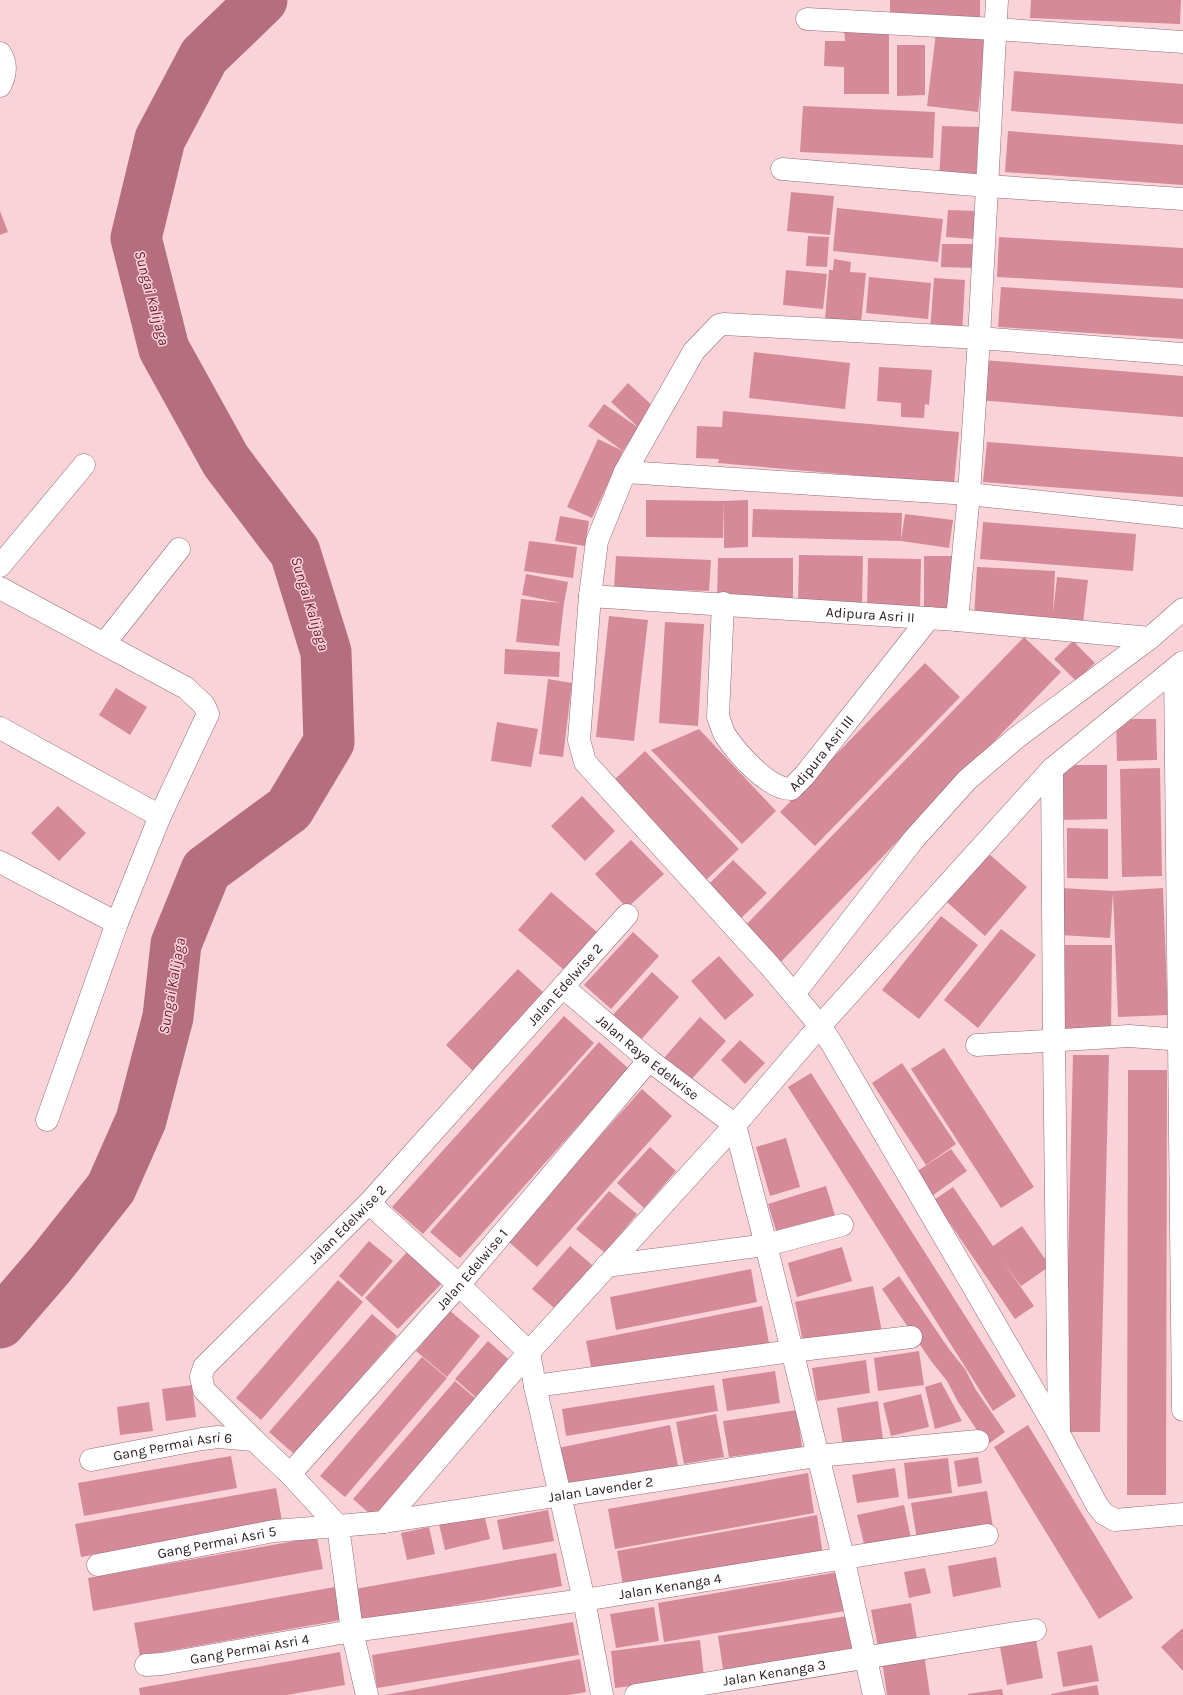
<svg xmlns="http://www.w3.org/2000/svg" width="1183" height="1695" font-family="Karla,sans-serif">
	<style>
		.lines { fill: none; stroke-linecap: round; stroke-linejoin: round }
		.river { stroke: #b56e7d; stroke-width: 51 }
		.building { fill: #d48a98 }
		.minor-casing { stroke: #906e74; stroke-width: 23 }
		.minor { stroke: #fff; stroke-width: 22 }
		.labels { text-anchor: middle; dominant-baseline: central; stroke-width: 3; stroke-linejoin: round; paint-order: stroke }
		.street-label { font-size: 14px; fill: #2e2022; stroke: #fad3d9 }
		.water-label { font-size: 15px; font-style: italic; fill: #711a35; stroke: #fad3d9 }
	</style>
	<rect width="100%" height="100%" fill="#fad3d9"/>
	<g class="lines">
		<path class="river" d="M0,1323L50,1265L111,1188L141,1120L168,1017L176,944L206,870L289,809L329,742L326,652L295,552L226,461L164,349L136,238L160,139L204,56L262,0"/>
	</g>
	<path class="building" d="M890,0H980V19L890,18Z
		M1031,0H1181L1180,24L1030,18Z
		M844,27H889V94H844V67L824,66L825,41H845Z
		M936,33L986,39L978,112L927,106Z
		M897,45H925V95L897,96Z
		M1014,71L1183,84V124L1011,111Z
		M803,106L935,112L933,158L800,152Z
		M942,126L979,127L976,181L939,180Z
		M1008,131L1183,145V185L1005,172Z
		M791,192L834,196L830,235L787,231Z
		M837,208L943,219L938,262L833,251Z
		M948,210L976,211L975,239L946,237Z
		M0,211L8,232L0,235Z
		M808,236L829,237L827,267L806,266Z
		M999,237L1183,248V288L997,277Z
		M942,244H977V268L941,267Z
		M834,259L851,262L850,272L866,273L861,323L825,320L829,270H833Z
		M786,270L827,274L823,309L783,305Z
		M869,277L931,283L928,319L866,313Z
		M934,278L965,280L962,333L930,331Z
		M1001,287L1183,299V339L998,327Z
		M754,352L850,363L845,409L749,398Z
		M982,360L1183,376V417L978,400Z
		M879,367L932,370L929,405L925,404L924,418L901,417V403L877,401Z
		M628,383L657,410L639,428L611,402Z
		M604,404L639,428L623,451L588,426Z
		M723,411L959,432L954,484L718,463L719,459L696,458L697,426L722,427Z
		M598,439L623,451L592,518L567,507Z
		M987,442L1183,457V497L983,482Z
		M646,500L724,501L723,538L646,537Z
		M748,500V547L724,548V501Z
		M753,509L902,513L901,540L905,514L953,520L949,548L901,541L752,537Z
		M560,516L589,521L585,546L555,541Z
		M983,522L1136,534L1133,571L980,559Z
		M529,541L577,547L573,578L524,571Z
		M799,555L863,556L862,605H798Z
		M616,556L711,560L709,591L614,588Z
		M924,556H952V615H924Z
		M718,558H793V599H717Z
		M868,558L921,559L920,612L867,610Z
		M977,567L1055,571L1053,613L1057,577L1088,580L1083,623L974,617Z
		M526,574L568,582L564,603L559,646L516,642L521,599L561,603L522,595Z
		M609,616L648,620L634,741L596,737Z
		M665,622L704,624L698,726L659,723Z
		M1024,637L1061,672L777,966L740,931Z
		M1073,641L1095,663L1076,681L1054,659Z
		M505,649L560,652L559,677L504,674Z
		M925,663L960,697L815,846L780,812Z
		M548,679L572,683L563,757L539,754Z
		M116,688L147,707L130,735L99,715Z
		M1116,719H1156L1157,760L1117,761Z
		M497,722L538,729L531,767L491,761Z
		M699,729L776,811L742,844L651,750Z
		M645,751L739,849L706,880L613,781Z
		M1061,765H1107V819L1061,820Z
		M1160,768L1162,876L1122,877L1120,769Z
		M582,796L615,831L585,861L551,826Z
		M58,806L86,833L59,861L31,833Z
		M1067,828L1108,829V879L1067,878Z
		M631,840L664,874L627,908L595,874Z
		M989,854L1027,887L985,936L947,902Z
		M733,860L767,893L739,920L706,887Z
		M1062,888L1113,891L1163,888L1168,1015L1118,1017L1113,893L1110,938L1060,935Z
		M551,892L597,932L564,970L518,930Z
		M941,916L978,945L919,1019L882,990Z
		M1001,929L1036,955L978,1028L944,1000Z
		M633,932L659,956L611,1009L584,985Z
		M1059,945H1112L1111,1033H1058Z
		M719,956L754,995L725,1020L691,981Z
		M518,969L546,995L474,1072L446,1045Z
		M652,972L679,997L639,1042L611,1017Z
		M564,1016L594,1043L423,1234L392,1207Z
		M700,1017L726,1041L690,1081L664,1058Z
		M740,1040L765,1063L745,1084L721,1060Z
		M599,1042L629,1069L460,1258L430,1232Z
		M944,1048L1034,1187L1001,1208L911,1069Z
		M1073,1055H1109L1100,1432H1064Z
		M902,1063L956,1144L926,1165L872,1083Z
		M1128,1070H1167L1166,1495H1127Z
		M811,1073L1016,1396L993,1411L788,1087Z
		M642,1089L672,1116L537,1267L507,1240Z
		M786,1138L800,1187L770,1196L756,1147Z
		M650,1147L676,1171L644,1208L617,1183Z
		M951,1149L967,1171L929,1198L913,1174Z
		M826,1186L836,1219L778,1237L768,1204Z
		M953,1187L993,1246L1022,1226L1050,1266L1021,1286L1002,1260L1034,1306L1015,1319L934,1200Z
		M609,1191L637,1214L605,1253L576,1229Z
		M369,1241L393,1261L362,1297L339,1276Z
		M570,1246L598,1270L560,1313L532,1289Z
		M842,1247L852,1281L797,1297L788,1263Z
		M408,1251L442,1283L398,1329L365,1298Z
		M751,1269L757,1302L616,1330L610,1297Z
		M899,1276L949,1349L965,1369L976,1390L1005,1432L987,1445L958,1402L947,1381L931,1361L882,1289Z
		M338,1280L363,1302L261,1420L236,1398Z
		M873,1286L882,1332L804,1347L795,1302Z
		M762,1306L769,1343L593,1377L586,1341Z
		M450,1311L480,1336L447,1377L416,1351Z
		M372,1314L397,1336L294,1454L269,1432Z
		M488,1341L514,1364L480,1401L455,1379Z
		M919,1351L924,1385L878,1391L874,1358Z
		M422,1357L447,1378L345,1497L320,1476Z
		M866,1360L870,1393L817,1401L812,1368Z
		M775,1371L780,1403L727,1411L722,1379Z
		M455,1381L481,1403L378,1521L353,1499Z
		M941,1382L962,1421L935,1429L925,1387Z
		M192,1385L196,1417L166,1421L162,1389Z
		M714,1385L718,1411L566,1436L562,1409Z
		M921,1394L929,1427L891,1436L883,1403Z
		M878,1401L883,1440L843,1446L837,1408Z
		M149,1402L153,1431L120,1435L117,1407Z
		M797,1410L802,1447L729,1457L723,1421Z
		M716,1414L724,1457L684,1464L676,1422Z
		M670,1425L678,1466L566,1489L558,1448Z
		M1028,1425L1133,1598L1099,1619L994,1447Z
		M231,1456L237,1488L84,1516L78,1483Z
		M978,1457L982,1483L958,1487L954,1461Z
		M948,1458L952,1493L908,1499L904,1463Z
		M895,1468L899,1497L857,1503L852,1475Z
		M808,1473L814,1513L615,1549L608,1509Z
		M276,1488L282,1521L81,1557L75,1524Z
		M987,1491L993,1527L917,1539L911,1503Z
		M904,1505L911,1538L865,1548L857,1515Z
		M548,1510L554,1541L503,1550L497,1520Z
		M484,1514L490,1539L445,1550L439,1524Z
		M817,1515L823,1555L624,1591L617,1551Z
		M429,1527L435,1554L407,1560L401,1533Z
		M317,1537L323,1569L93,1611L88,1578Z
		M556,1553L562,1586L361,1622L355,1589Z
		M996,1557L1001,1587L953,1597L948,1566Z
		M925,1568L931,1593L909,1598L904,1572Z
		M838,1572L845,1611L664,1642L658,1603Z
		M335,1587L341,1620L140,1656L134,1623Z
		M911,1603L917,1639L878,1647L871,1610Z
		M654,1607L659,1641L616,1648L610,1614Z
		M848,1616L854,1656L724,1676L718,1636Z
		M573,1622L579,1655L377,1688L372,1655Z
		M1183,1628V1671L1161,1647Z
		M700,1640L704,1677L615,1688L611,1651Z
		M1036,1640L1043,1678L1007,1685L1000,1647Z
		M1092,1645L1099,1681L1063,1687L1057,1652Z
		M340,1652L345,1685L287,1695H140L139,1688Z
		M924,1654L930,1695H887L882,1660Z
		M580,1659L586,1692L569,1695H385Z
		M1097,1685L1099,1695H1051V1694Z
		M1002,1689L1003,1695H968V1694Z"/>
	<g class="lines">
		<g class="minor-casing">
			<g id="minor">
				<path d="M807,19L995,29L1183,42"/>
				<path d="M0,53C7,63 6,75 0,86"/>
				<path d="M782,169L987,186L1183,199"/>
				<path d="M625,472L969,494L1183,517"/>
				<path d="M0,566L84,465"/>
				<path d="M0,588L186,688L204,705L208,714L160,816L117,923L47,1120"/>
				<path id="s1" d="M590,596L957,620L1150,638"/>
				<path id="s2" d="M723,603L718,717C721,723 722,730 725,735C737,753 768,789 791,789L804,776L929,618"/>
				<path d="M957,620L969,494L979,338L997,0"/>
				<path d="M104,644L179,549"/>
				<path d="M1175,669L1183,1410"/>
				<path d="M0,728L160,816"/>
				<path d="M1052,769L1054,1040L1059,1434L1097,1505L1104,1514L1115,1520L1183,1514"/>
				<path d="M0,862L117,923"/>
				<path id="s3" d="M563,987L649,1060L735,1125"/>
				<path d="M794,994L914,839L967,780L1016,738L1150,638L1183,609"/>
				<path d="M977,1045L1129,1036L1183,1040"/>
				<path d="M735,1125L766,1245L843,1557L874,1695"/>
				<path d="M369,1203L459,1285L529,1352L535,1386L584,1600L602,1695"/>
				<path d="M606,1266L766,1245L842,1225"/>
				<path d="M535,1386L792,1351L911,1337"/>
				<path d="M1059,1434L832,1044L821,1027L770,966L585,762L579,740L590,596L597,541L625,472L694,351L719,325L724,324L979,338L1183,354"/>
				<path id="s4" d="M91,1460L202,1439L218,1437L254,1440"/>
				<path id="s5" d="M290,1474L459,1285L649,1060"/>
				<path d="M384,1522L529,1352L735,1125L811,1036L1052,769L1183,662"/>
				<path id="s6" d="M338,1526L290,1474L254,1440L204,1390L201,1377L204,1367L369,1203L627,915"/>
				<path id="s7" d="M98,1565L274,1531L338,1526"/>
				<path id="s8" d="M146,1665L162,1664L352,1631L584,1600L987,1535"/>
				<path id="s9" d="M367,1695L352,1631L338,1526L384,1522L817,1456L978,1441"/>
				<path id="s10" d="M636,1695L1035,1630"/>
			</g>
		</g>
		<use href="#minor" class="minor"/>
	</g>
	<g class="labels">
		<g class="street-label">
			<text stroke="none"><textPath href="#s1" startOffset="281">Adipura Asri II</textPath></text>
			<text stroke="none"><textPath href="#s2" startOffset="268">Adipura Asri III</textPath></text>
			<text stroke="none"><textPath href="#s6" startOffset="741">Jalan Edelwise 2</textPath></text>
			<text stroke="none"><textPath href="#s3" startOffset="110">Jalan Raya Edelwise</textPath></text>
			<text stroke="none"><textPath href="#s6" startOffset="417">Jalan Edelwise 2</textPath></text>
			<text stroke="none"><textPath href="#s5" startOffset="274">Jalan Edelwise 1</textPath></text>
			<text stroke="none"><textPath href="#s4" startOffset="83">Gang Permai Asri 6</textPath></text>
			<text stroke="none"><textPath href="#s9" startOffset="437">Jalan Lavender 2</textPath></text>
			<text stroke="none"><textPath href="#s7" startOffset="121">Gang Permai Asri 5</textPath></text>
			<text stroke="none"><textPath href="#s8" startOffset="530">Jalan Kenanga 4</textPath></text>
			<text stroke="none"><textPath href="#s8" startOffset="105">Gang Permai Asri 4</textPath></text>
			<text stroke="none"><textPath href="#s10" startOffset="140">Jalan Kenanga 3</textPath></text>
		</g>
		<g class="water-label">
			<text transform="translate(152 298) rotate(75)">Sungai Kalijaga</text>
			<text transform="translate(310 604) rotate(73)">Sungai Kalijaga</text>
			<text transform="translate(172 986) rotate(-80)">Sungai Kalijaga</text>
		</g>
	</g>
</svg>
